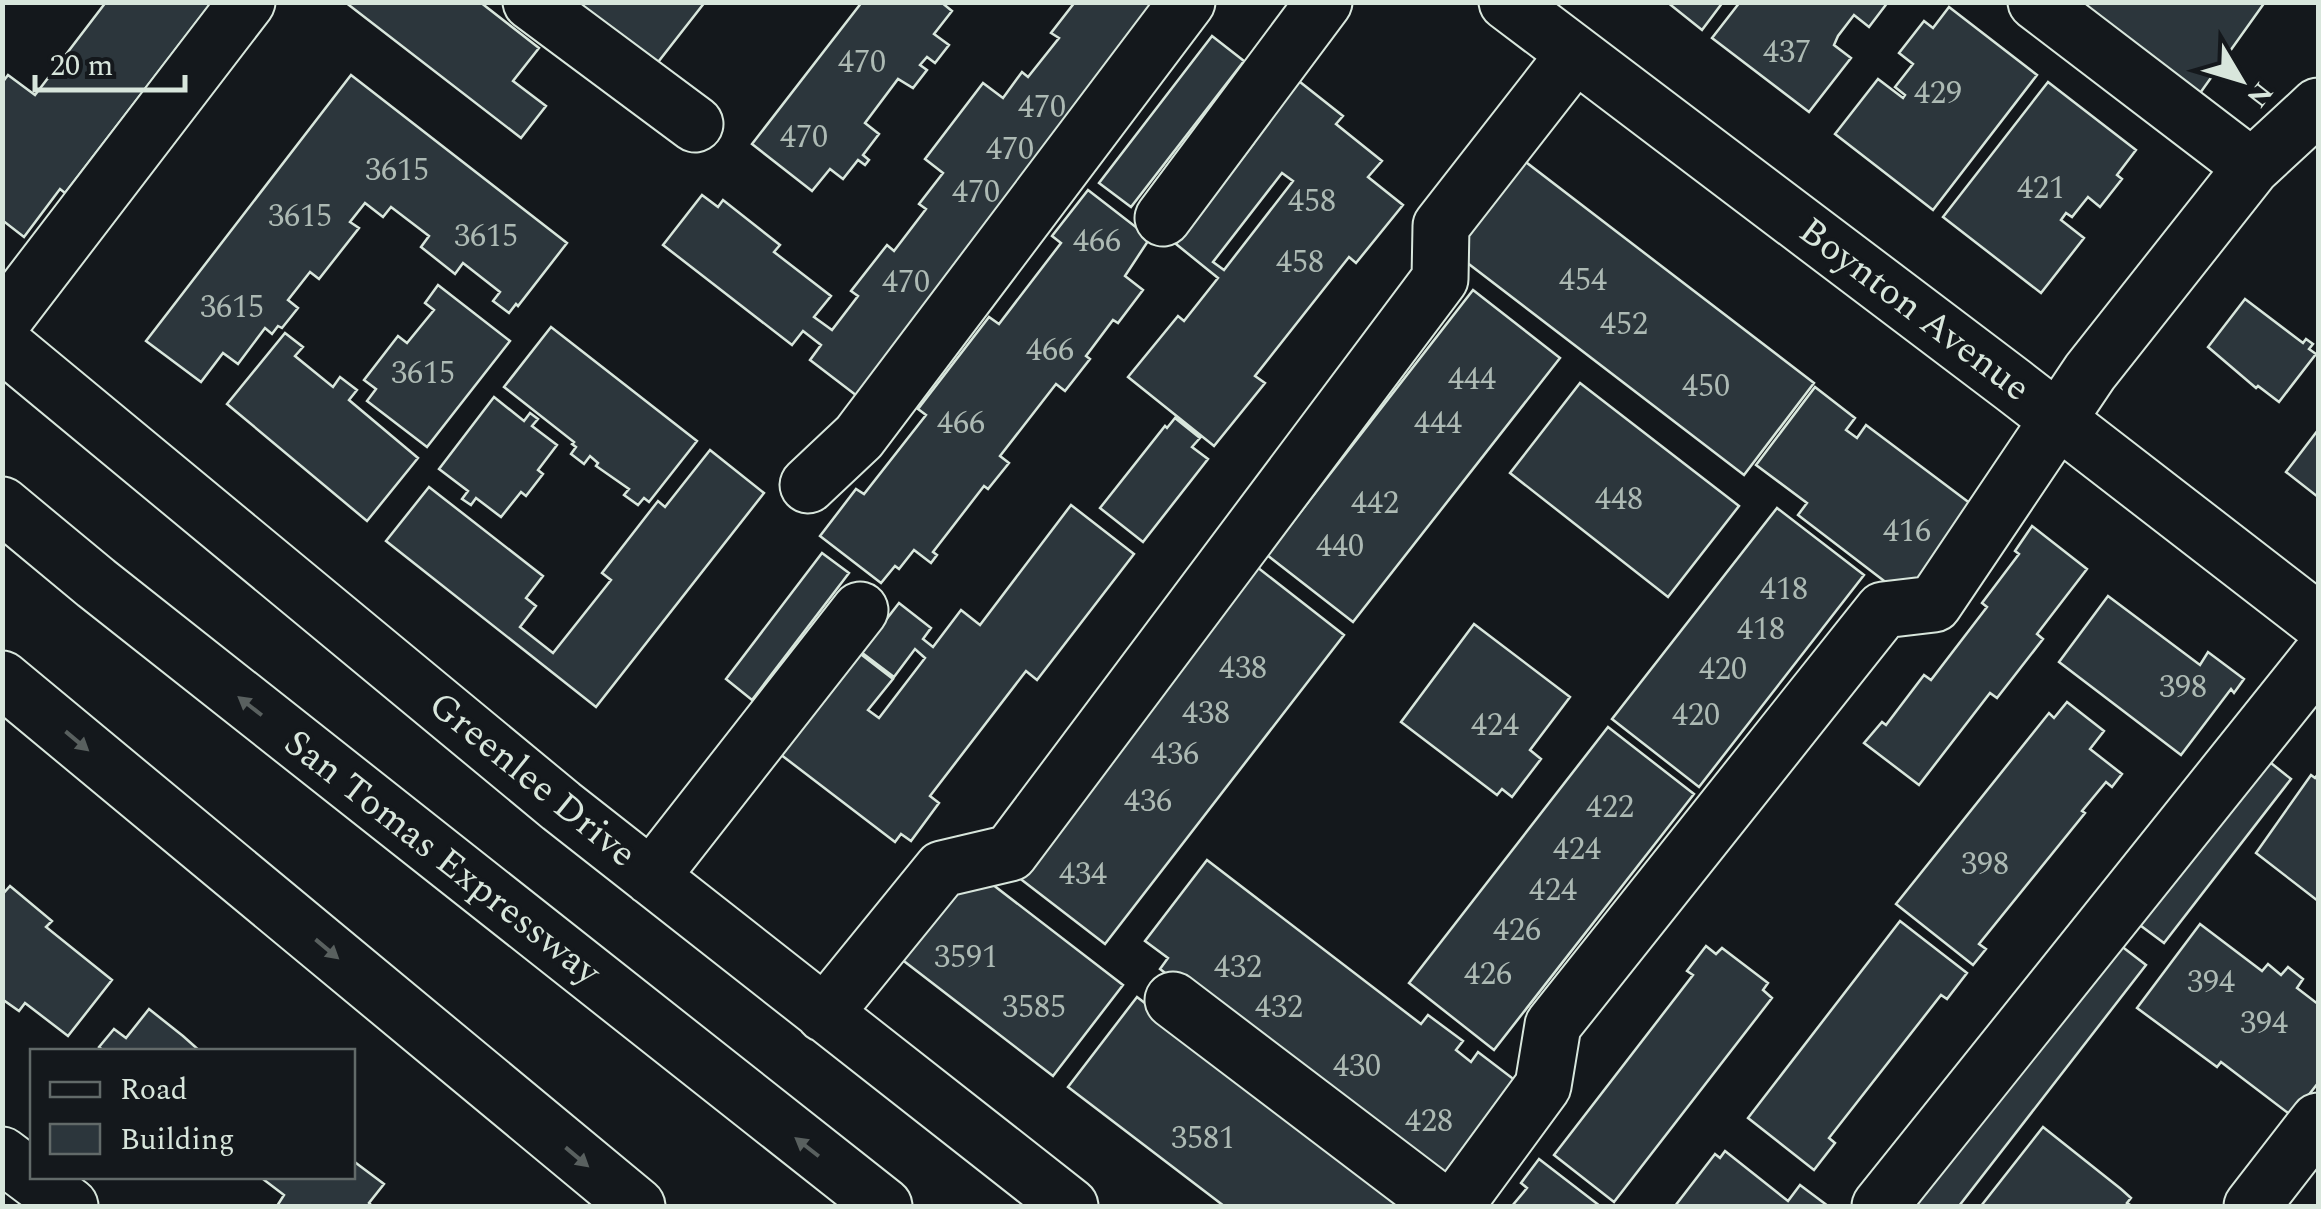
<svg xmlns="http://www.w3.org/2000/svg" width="2321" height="1209" font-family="Spectral,serif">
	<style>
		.building { fill: #2c363c; stroke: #d8e6dc; stroke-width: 2.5; fill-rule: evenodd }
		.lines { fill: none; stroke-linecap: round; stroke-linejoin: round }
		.minor-casing { stroke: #d8e6dc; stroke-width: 59 }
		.highway-casing { stroke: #d8e6dc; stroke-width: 59 }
		.minor { stroke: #14181c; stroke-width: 55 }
		.highway { stroke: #14181c; stroke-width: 55 }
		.oneway { fill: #59605f }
		.labels { text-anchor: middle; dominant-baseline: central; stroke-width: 8; stroke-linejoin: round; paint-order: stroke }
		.number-label { font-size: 32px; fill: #adbab4 }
		.street-label { font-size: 38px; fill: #d8e6dc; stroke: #14181c }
	</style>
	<rect width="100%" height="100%" fill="#14181c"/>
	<path class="building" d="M106,2H212L65,193L60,189L24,237L2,220V83L8,75L35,95Z
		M345,2H480L539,48L513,81L546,106L521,138Z
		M574,2H705L655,66Z
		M862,2H941L952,11L934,34L949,45L935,63L927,57L920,65L927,70L913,88L898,79L865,123L879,134L863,155L869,160L865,165L858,160L843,179L830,169L812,191L752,144Z
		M1075,2H1169L861,399L810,360L821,345L803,331L792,345L663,245L702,195L718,207L723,200L780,245L774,252L831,296L814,317L832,330L858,296L851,291L887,245L894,251L926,209L919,204L943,173L925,159L983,83L1003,98L1022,72L1028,77L1059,38L1051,33Z
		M1667,2H1723L1702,30Z
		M1740,2H1888L1869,27L1854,15L1838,36L1834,45L1851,58L1809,112L1712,38Z
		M2080,2H2265L2198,96Z
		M1949,7L2037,75L1933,210L1835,134L1878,79L1903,98L1905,95L1895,87L1913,64L1899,53L1924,21L1933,28Z
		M1212,36L1244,61L1131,207L1099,183Z
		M351,75L567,243L518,306L516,304L509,313L493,301L500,292L463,263L455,274L421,247L429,236L391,207L383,217L365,203L350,222L359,228L319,279L310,272L288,300L298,308L282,328L278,326L272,334L265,328L238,364L223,353L201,382L146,341Z
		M1295,78L1343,116L1336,124L1382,161L1368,177L1403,205L1356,263L1349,257L1255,376L1265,383L1214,446L1128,377L1178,316L1184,321L1218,278L1176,244L1253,144L1247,140ZM1282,173L1293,181L1224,270L1213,262Z
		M2048,82L2136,150L2117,175L2122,179L2100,207L2088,197L2072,217L2066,213L2061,220L2084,238L2041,293L1943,217Z
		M1514,153L1814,383L1744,475L1444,245Z
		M1088,190L1150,238L1125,276L1143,290L1118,323L1113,320L1086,356L1090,359L1065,391L1056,384L1000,456L1009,463L988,489L984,486L933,552L937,555L931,563L914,550L899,569L895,566L881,583L820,536L856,489L864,494L926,415L918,409L989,317L999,324L1061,243L1052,236Z
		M438,285L510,341L427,447L367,401L376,389L364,380L398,336L407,343L434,310L425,303Z
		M1473,290L1560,358L1353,622L1267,555Z
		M2245,299L2303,343L2306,339L2313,344L2309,349L2316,354L2279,402L2258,386L2256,388L2208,347Z
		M551,327L697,441L649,502L644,498L638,505L624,495L629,489L596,466L598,463L590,456L584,464L571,454L576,447L572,444L574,442L504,387Z
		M285,333L303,347L295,356L333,387L340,377L357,390L349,400L418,458L367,521L227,404Z
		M1580,383L1739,506L1668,597L1510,473Z
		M1815,387L1855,418L1846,430L1857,438L1866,425L1979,510L1909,600L1798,515L1807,503L1756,465Z
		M494,397L524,421L530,413L538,419L532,426L557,445L538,470L543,474L526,496L521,492L501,517L476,498L471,505L462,499L468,491L439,469Z
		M1175,418L1200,438L1192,447L1208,459L1143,542L1100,508L1165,426L1167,428Z
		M2318,430V497L2286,472Z
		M710,450L764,493L596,707L386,541L429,487L543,576L526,598L536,606L520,627L553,653L611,580L602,573L658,501L665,507Z
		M1071,505L1134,554L1037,680L1026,671L930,796L939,803L911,841L901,834L895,842L776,751L858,652L893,679L868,710L879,718L925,658L915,649L894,677L861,652L899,603L931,628L923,639L933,647L961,610L980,625Z
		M1777,508L1864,575L1699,787L1612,719Z
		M2032,526L2087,569L2037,634L2043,639L1997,698L1990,693L1919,785L1864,743L1882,722L1886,725L1924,675L1931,680L1987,607L1982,603L2019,554L2015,551Z
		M822,553L849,573L752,700L726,679Z
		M1257,567L1344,635L1105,944L1018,877Z
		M2108,596L2200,665L2208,652L2244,679L2234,693L2231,689L2181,755L2059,662Z
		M1474,624L1570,697L1530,750L1541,759L1512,797L1502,789L1497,795L1401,722Z
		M2067,702L2104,731L2090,749L2122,774L2112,787L2106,782L2082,811L2085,813L1979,944L1986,949L1973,965L1896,904L2049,713L2054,718Z
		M1608,727L1694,794L1494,1050L1409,983Z
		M2261,755L2291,779L2164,943L2133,920Z
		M2318,774V901L2256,853L2311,775L2315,778Z
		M1207,860L1421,1024L1428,1015L1463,1041L1456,1050L1471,1062L1478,1052L1516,1081L1447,1189L1160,969L1168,958L1145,941Z
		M966,864L1123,985L1053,1076L896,955Z
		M10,886L52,921L46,927L112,980L68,1036L25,1003L19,1011L2,999V895Z
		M1900,921L1967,973L1947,999L1941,995L1829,1138L1835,1143L1814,1170L1748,1118Z
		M2200,924L2262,971L2268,964L2281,975L2288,967L2303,979L2297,988L2318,1004V1083L2292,1116L2221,1062L2217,1067L2137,1008Z
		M2116,942L2146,965L1959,1206H1911Z
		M1706,946L1716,954L1722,948L1768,983L1763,990L1772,998L1614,1202L1554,1155L1693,975L1687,971Z
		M1137,997L1411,1206H1224L1068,1087Z
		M149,1009L183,1036L201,1052H105L99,1047L114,1029L126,1038Z
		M2043,1127L2121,1189L2131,1198L2127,1203L2132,1206H1981Z
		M1725,1151L1788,1201L1800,1185L1828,1206H1675L1715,1154L1720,1158Z
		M1539,1159L1600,1206H1512L1527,1188L1521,1183Z
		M352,1160L384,1184L369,1203L372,1206H277L284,1195L259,1176H352Z"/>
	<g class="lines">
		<g class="minor-casing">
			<path id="minor" d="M531,2L695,124
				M1507,2L2013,385L2318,621
				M2036,2L2252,167
				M1163,218L1324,2
				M2,322L247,2
				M2,343L561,806L1070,1206
				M808,485L859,437L1187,2
				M651,877L860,610
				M1173,1000L1444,1206
				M824,1014L942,869L1010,853L1440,279L1441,226L1575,54
				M2,1155L70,1206
				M1455,1206L1543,1086L1553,1025L1883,610L1934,604L2090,372L2252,167L2318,106
				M1880,1206L2318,659
				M2252,1206L2318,1121"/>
		</g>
		<g class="highway-casing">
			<path id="highway" d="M2,505L96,583L884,1206
				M2,679L637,1206"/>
		</g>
		<use href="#minor" class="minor"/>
		<use href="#highway" class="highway"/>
	</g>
	<defs><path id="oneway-solid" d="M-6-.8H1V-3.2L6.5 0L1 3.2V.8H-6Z" transform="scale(2.5)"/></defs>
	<g class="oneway">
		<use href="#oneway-solid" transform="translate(250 706) rotate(-142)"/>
		<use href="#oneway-solid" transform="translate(77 741) rotate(40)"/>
		<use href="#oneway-solid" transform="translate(327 949) rotate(40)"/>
		<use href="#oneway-solid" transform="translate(807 1147) rotate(-142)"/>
		<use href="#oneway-solid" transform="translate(577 1157) rotate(40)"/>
	</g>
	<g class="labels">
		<g class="number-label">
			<text x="1787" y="52">437</text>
			<text x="862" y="62">470</text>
			<text x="1938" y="93">429</text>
			<text x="1042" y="107">470</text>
			<text x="804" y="137">470</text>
			<text x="1010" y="149">470</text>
			<text x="397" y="170">3615</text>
			<text x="2041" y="188">421</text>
			<text x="976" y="192">470</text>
			<text x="1312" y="201">458</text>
			<text x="300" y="216">3615</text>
			<text x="486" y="236">3615</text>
			<text x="1097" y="241">466</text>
			<text x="1300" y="262">458</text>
			<text x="1583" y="280">454</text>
			<text x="906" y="282">470</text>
			<text x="232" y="307">3615</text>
			<text x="1624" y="324">452</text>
			<text x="1050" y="350">466</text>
			<text x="423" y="373">3615</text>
			<text x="1472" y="379">444</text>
			<text x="1706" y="386">450</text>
			<text x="961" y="423">466</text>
			<text x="1438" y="423">444</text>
			<text x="1619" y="499">448</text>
			<text x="1375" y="503">442</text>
			<text x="1907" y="531">416</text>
			<text x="1340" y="546">440</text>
			<text x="1784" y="589">418</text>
			<text x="1761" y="629">418</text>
			<text x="1243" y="668">438</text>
			<text x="1723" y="669">420</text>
			<text x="2183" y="687">398</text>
			<text x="1206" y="713">438</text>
			<text x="1696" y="715">420</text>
			<text x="1495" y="725">424</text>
			<text x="1175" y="754">436</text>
			<text x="1148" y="801">436</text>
			<text x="1610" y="807">422</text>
			<text x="1577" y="849">424</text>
			<text x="1985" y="864">398</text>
			<text x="1083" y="874">434</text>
			<text x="1553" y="890">424</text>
			<text x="1517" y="930">426</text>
			<text x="966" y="957">3591</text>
			<text x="1238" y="967">432</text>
			<text x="1488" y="974">426</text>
			<text x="2211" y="982">394</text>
			<text x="1034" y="1007">3585</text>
			<text x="1279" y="1007">432</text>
			<text x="2264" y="1023">394</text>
			<text x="1357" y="1066">430</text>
			<text x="1429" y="1121">428</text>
			<text x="1203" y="1138">3581</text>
		</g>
		<g class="street-label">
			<text transform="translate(1914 310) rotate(37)">Boynton Avenue</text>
			<text transform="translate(532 780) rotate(39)">Greenlee Drive</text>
			<text transform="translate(442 858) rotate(38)">San Tomas Expressway</text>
		</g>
	</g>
	<rect width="2321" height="1209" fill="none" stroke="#d8e6dc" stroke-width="10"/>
	<rect x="30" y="1049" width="325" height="130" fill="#14181c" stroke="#626a69" stroke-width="2.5"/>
	<rect x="50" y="1082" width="50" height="15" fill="#14181c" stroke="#626a69" stroke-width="2.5"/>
	<text x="120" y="1099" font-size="30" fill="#d8e6dc">Road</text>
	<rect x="50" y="1124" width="50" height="30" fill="#2c363c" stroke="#626a69" stroke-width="2.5"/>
	<text x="120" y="1149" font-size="30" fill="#d8e6dc">Building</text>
	<g transform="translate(2241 80) rotate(128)" stroke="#14181c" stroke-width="8" paint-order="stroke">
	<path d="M0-8L18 38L0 25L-18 38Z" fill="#d8e6dc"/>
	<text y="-15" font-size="28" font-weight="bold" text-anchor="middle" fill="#d8e6dc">N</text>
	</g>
	<path d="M35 75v15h150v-15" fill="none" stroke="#d8e6dc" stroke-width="5"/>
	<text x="50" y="75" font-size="30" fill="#d8e6dc" stroke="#14181c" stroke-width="8" paint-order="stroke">20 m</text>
</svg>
